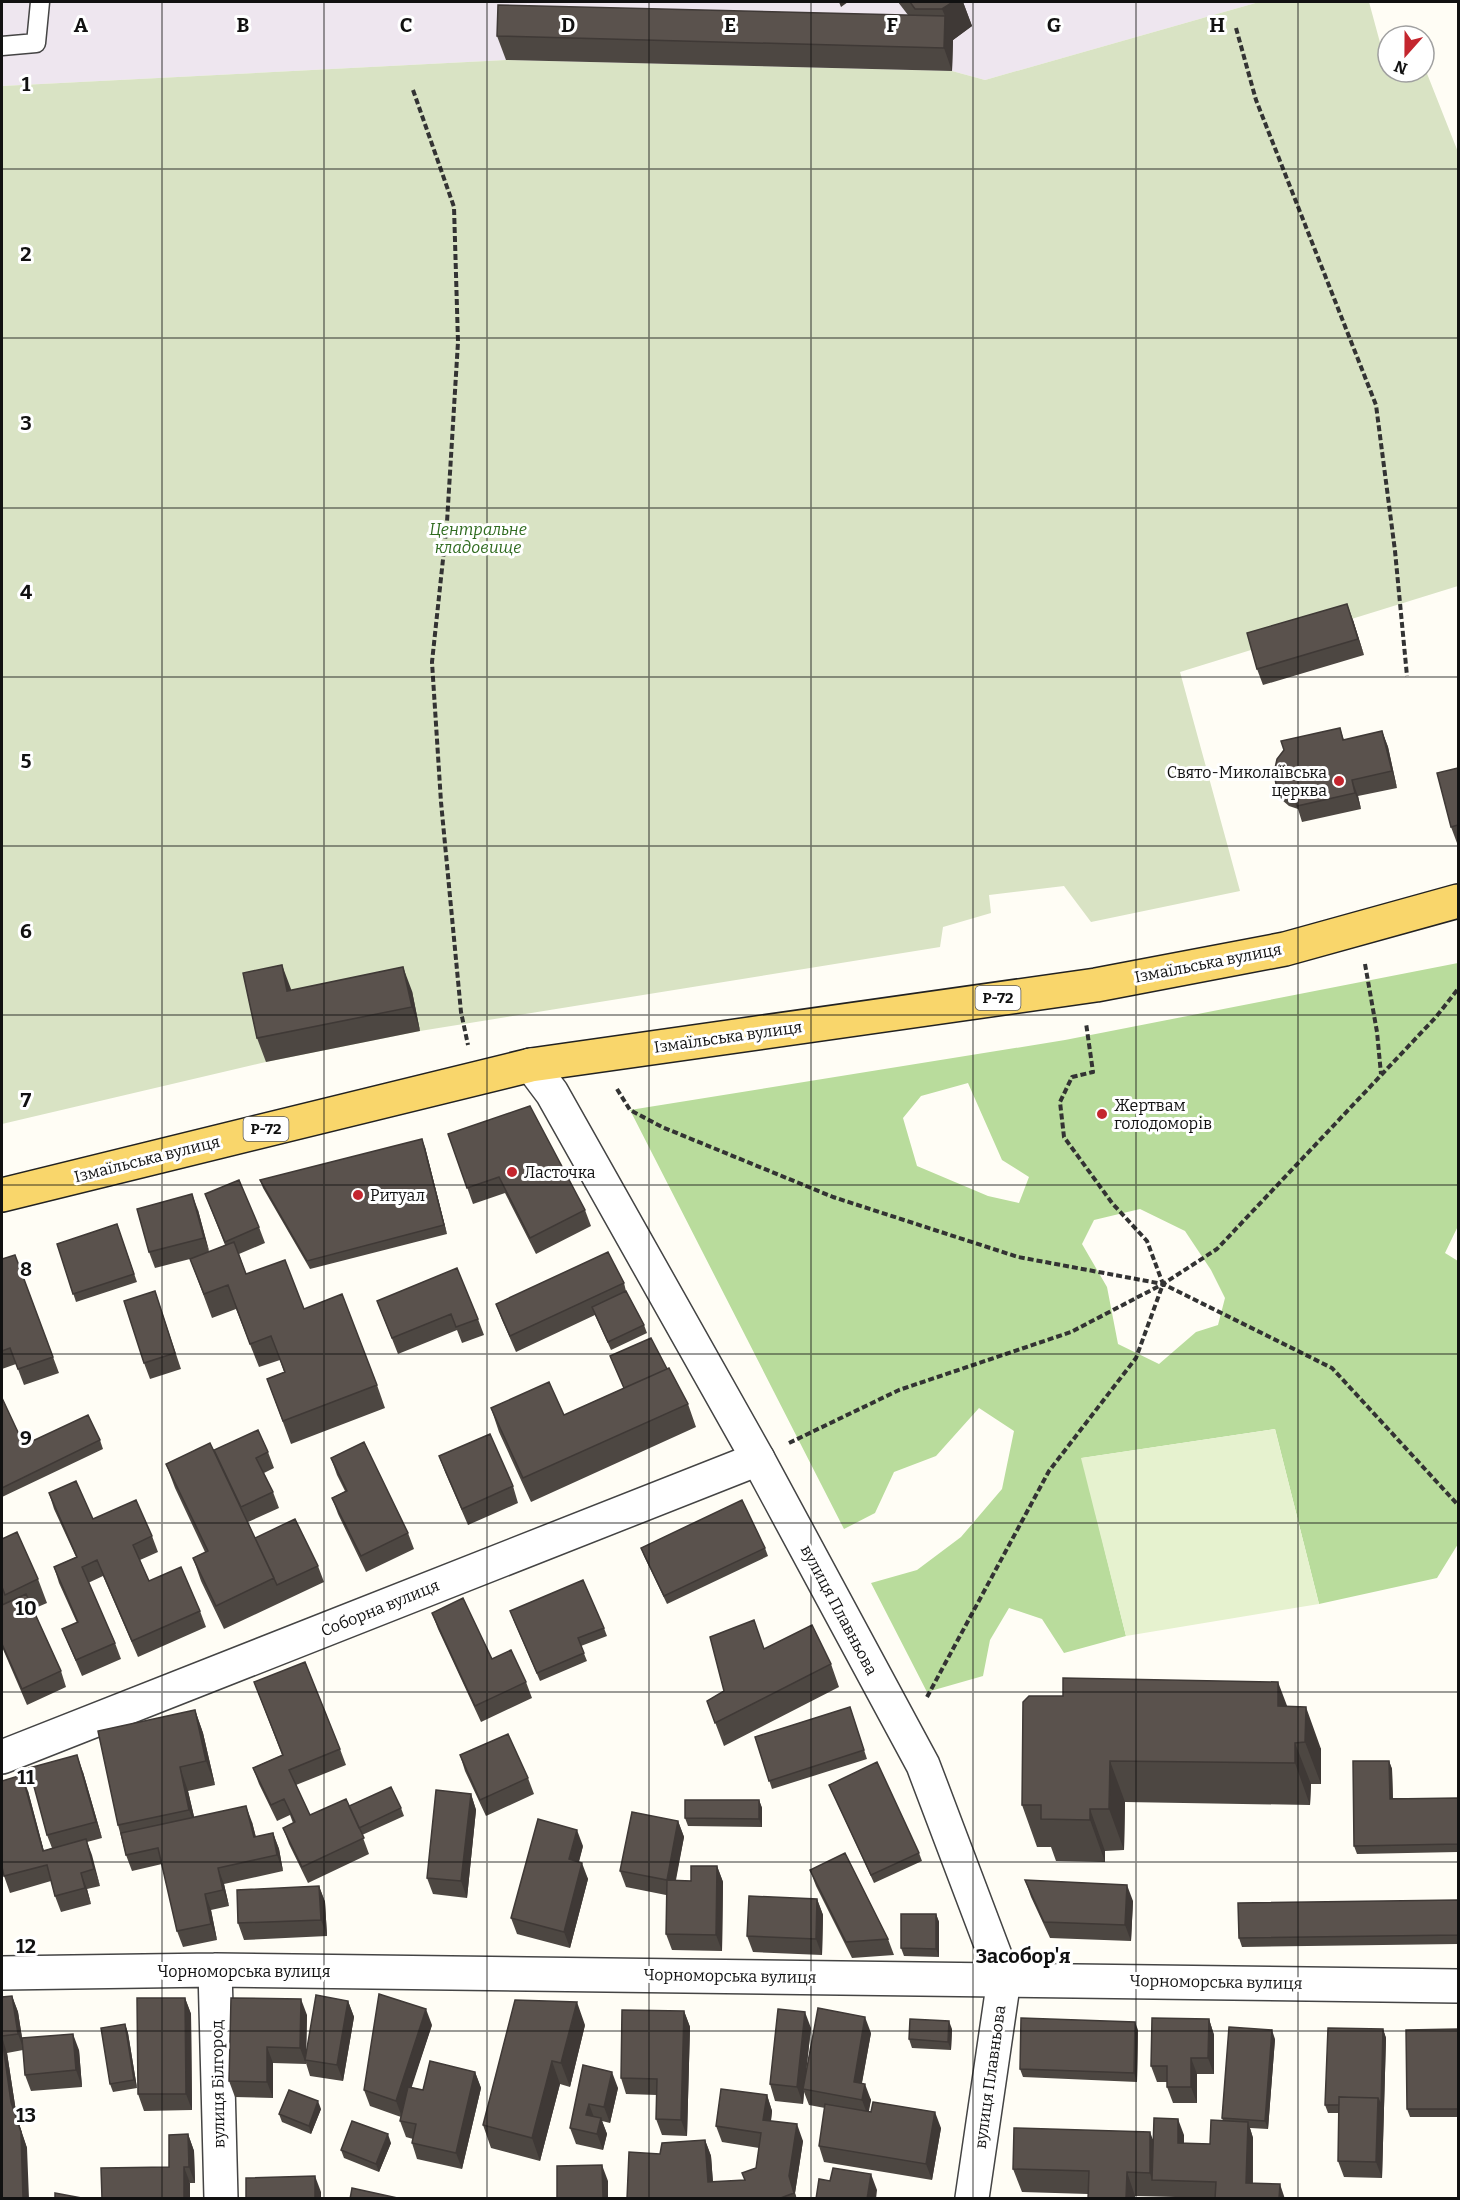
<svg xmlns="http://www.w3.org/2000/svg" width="1460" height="2200" font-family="Bitter,serif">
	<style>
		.industrial { fill: #eee6ef }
		.forest { fill: #b9dc9c; fill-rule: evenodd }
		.cemetery { fill: #d9e3c4 }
		.pitch { fill: #e6f2cf }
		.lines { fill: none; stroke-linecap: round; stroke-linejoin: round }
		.service-casing { stroke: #444; stroke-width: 21 }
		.minor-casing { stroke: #444; stroke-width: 36 }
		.tertiary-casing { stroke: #444; stroke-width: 36 }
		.primary-casing { stroke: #222; stroke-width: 36 }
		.path { stroke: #333; stroke-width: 4; stroke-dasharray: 6 3; stroke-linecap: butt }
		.service { stroke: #fff; stroke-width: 18 }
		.minor { stroke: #fff; stroke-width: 33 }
		.tertiary { stroke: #fff; stroke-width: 33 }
		.primary { stroke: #f9d66b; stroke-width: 33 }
		.wall { fill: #4d4742 }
		.shaded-wall { fill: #3f3936 }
		.building { fill: #5a524d; stroke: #3f3936; stroke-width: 1.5 }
		.grid { fill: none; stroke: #111; stroke-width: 1.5; stroke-opacity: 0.55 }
		.poi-dot { fill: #c4262e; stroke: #fff; stroke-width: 2 }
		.labels { text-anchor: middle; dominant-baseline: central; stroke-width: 6; stroke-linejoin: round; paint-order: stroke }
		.shield { fill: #fff; stroke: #585858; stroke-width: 1.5 }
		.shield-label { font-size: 15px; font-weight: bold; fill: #111 }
		.park-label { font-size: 16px; font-style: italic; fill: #2f6b1f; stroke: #fff }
		.poi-label { font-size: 16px; fill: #111; stroke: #fff; text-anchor: start }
		.street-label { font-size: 16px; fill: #111; stroke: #fff }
		.quarter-label { font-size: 20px; font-weight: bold; fill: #111; stroke: #fff }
		.grid-label { font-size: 20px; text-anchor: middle; font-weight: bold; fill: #111; stroke: #fff; stroke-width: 6; stroke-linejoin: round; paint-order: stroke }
	</style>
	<rect width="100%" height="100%" fill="#fffdf5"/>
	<path class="industrial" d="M2,2H1259L985,80L952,71L506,60L2,86Z"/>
	<path class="forest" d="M1458,963V1226L1445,1253L1458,1261V1544L1437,1578L1319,1604L1275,1429L1082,1458L1126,1636L1064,1653L1042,1619L1009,1608L990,1640L983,1676L927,1692L871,1583L917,1570L961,1537L1002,1489L1014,1431L979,1408L936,1456L894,1472L875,1513L844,1529L630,1110L1065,1040ZM968,1083L1002,1160L1029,1177L1019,1203L988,1196L917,1166L903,1118L921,1096ZM1140,1209L1185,1231L1211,1270L1225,1298L1218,1325L1196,1332L1159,1364L1118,1344L1107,1287L1082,1244L1094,1220Z"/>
	<path class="cemetery" d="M1259,2H1369L1388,72L1391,77L1426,71L1458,152V586L1180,672L1240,891L1091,922L1064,886L989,895L991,913L943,927L940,947L420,1031L266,1062L2,1124V86L506,60L952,71L985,80Z"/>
	<path class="pitch" d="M1275,1429L1319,1604L1126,1636L1081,1458Z"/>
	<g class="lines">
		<g class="service-casing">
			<path id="service" d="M2,46L36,43L40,2"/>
		</g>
		<g class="minor-casing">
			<path id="minor" d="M2,1757L758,1459
				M215,1970L221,2198
				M2,1973L215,1970L1458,1986"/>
		</g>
		<g class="tertiary-casing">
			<path id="tertiary" d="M531,1065L552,1093L758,1459L923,1765L1004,1979L972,2198"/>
		</g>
		<g class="primary-casing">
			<path id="primary" d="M2,1195L531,1065L1096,985L1285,949L1458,901"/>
		</g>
		<path class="path" d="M1236,28L1256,100L1376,405L1395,551L1407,676
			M413,90L454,207L458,342L447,522L432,662L441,802L461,1012L468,1045
			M1365,964L1377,1032L1381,1074
			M617,1089L630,1110L662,1127L833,1197L1018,1257L1163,1284L1332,1368L1458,1505
			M789,1443L899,1390L1071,1332L1163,1284L1217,1249L1436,1017L1458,989
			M927,1697L1049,1471L1136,1358L1163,1284L1147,1241L1112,1203L1064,1137L1060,1102L1072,1077L1093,1072L1086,1023"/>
		<use href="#service" class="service"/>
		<use href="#minor" class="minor"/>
		<use href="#tertiary" class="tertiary"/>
		<use href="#primary" class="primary"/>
	</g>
	<path class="wall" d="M898,2H963L972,26L953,40L952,71L506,60L497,36L908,15Z
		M1353,620L1364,655L1263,685L1257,669Z
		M1340,728L1344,740L1382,731L1388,747L1397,788L1358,796L1361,809L1302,822L1298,809L1289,806L1282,800L1276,784Z
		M1458,768V842L1457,843L1451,827Z
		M291,990L412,991L420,1031L266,1062L257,1038Z
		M448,1134L585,1210L591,1226L536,1254L505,1193L473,1204Z
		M425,1147L447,1234L310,1269L263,1188L260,1180Z
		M205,1194L259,1227L265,1243L239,1254L246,1274L304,1309L377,1385L385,1408L291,1444L267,1379L284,1372L280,1360L259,1367L236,1309L212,1318L190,1259L155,1268L149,1252L198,1210L209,1252L225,1245Z
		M117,1224L137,1282L76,1302L57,1244Z
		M15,1255L59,1373L24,1385L16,1364L2,1369V1259Z
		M624,1283L626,1291L644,1325L647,1333L611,1350L595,1315L516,1352L502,1320L496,1304Z
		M155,1291L181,1369L150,1379L144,1363Z
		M377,1301L478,1319L484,1335L462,1343L457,1330L398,1354Z
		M610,1356L667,1369L688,1404L696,1427L531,1502L499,1432L491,1408L564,1415L624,1388Z
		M2,1398L24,1445L100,1440L103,1449L2,1497Z
		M214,1450L268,1452L274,1468L264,1473L273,1492L279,1508L248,1522L255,1538L318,1566L324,1582L224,1629L201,1581L193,1558L205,1552L175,1488L166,1464Z
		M439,1456L513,1486L518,1503L468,1525L445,1472Z
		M331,1458L408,1533L414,1549L366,1572L338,1514L332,1498L345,1491L337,1475Z
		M49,1493L93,1519L152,1536L158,1552L140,1560L149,1581L200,1611L206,1627L138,1657L103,1576L88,1583L115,1643L121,1659L82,1676L62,1629L77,1623L59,1583L54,1567L76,1557L54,1509Z
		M2,1539L38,1579L47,1603L33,1609L61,1671L66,1687L27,1705L2,1647Z
		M641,1548H765L768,1556L667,1604L644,1556Z
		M432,1613L492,1659L526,1682L532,1698L481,1722L438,1629Z
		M513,1619L604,1628L607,1636L581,1646L587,1661L540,1681Z
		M765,1649L831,1664L839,1687L724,1746L707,1701L724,1691Z
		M254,1682L340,1749L346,1765L296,1785L310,1815L349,1806L401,1808L404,1816L362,1835L369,1854L308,1883L289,1844L283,1828L293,1823L290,1815L277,1821L259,1784L253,1768L282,1755Z
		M1023,1702L1287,1707L1321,1749V1784H1311L1310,1805L1125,1802L1124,1850L1105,1851V1862L1056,1861L1051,1847H1037L1022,1805Z
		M850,1707L867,1759L772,1789L755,1737Z
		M195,1710L203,1733L215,1785L188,1791L194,1817L252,1822L256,1837L273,1833L279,1849L283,1871L224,1884L229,1906L211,1910L217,1940L183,1947L177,1931L162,1864L132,1871L126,1855L118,1825Z
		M460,1755L528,1778L534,1794L486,1816L465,1771Z
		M1389,1761L1392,1769L1393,1798H1458V1852L1357,1854L1354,1846Z
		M83,1772L102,1838L87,1842L100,1886L87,1889L91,1904L61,1912L55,1896L51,1881L10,1893L4,1876L28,1791L44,1851L52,1848L47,1835Z
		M829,1785L919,1853L922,1861L874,1883Z
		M471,1794L476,1810L467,1898L433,1894L427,1878Z
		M759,1800L762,1808V1827L688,1826L685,1818Z
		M678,1821L684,1837L676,1880L691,1881L717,1866L723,1882L722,1951L672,1950L666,1934V1895L626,1887L620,1871Z
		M583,1846L579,1862L588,1879L570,1948L517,1934L511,1918Z
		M810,1870L888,1939L894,1955L852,1958L816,1886Z
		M1025,1880L1133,1901L1131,1941L1050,1938L1031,1897Z
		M319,1886L325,1902L327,1936L244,1940L238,1923Z
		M817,1899L823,1915L822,1955L753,1952L747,1936Z
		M1458,1900V1944L1242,1947L1239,1938Z
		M936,1914L939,1922V1957L904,1956L901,1948Z
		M12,1996L18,2012L22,2038L79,2050L82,2087L31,2091L25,2075L23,2050L7,2053L17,2118L27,2148L2,2199V1997Z
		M185,1998L191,2014L192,2110L144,2111L138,2094Z
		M231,1998L307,2015L306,2052L348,2001L354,2017L343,2081L310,2076L306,2063V2064L273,2063V2098L235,2097L229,2081Z
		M684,2011L690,2027L687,2136L662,2135L656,2119L657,2095L626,2094L621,2078Z
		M1209,2019L1214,2035V2074H1197V2103H1173L1167,2087V2082H1157L1151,2066Z
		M125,2024L128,2033L137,2088L113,2092L110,2084Z
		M432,2025L411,2087L423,2090L475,2072L481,2088L462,2169L417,2159L412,2143L413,2139L406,2137L400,2121L401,2117L370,2106L364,2090Z
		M585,2025L570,2087L560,2084L540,2161L491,2148L483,2125Z
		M811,2028L806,2073L871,2033L862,2083L871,2100L868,2112L941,2128L932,2180L824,2162L819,2146L825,2108L809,2105L804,2092L803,2104L775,2101L770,2084Z
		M952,2029L951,2050L912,2048L909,2039Z
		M1383,2029L1386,2038L1382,2178L1344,2177L1338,2161L1339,2113H1328L1325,2105Z
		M1458,2029V2117H1410L1407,2109Z
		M1138,2030L1137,2082L1023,2077L1020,2069Z
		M1275,2039L1268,2129L1250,2128L1253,2138V2183L1215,2198L1135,2196V2199H1088V2194L1022,2192L1013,2169L1153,2139L1184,2135V2143L1210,2144L1223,2121L1222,2118Z
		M583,2065L618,2088L610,2123L602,2121L607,2134L603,2150L576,2144L570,2128Z
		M767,2095L772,2111L771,2121L803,2141L795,2193L797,2199H627L660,2154L705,2140L711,2156L713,2182L745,2180L756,2168L759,2148L722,2142L716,2126Z
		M321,2109L311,2134L282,2122L279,2114Z
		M188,2134L194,2151L195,2183H190L169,2167Z
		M391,2143L379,2172L344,2158L341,2150Z"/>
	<path class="shaded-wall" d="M839,2H848L841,7Z
		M953,2H963L972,26L953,40L952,71L944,48L945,16L942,9Z
		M1347,604L1353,620L1364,655L1358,639Z
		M1382,731L1388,747L1397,788L1392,771Z
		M1352,780L1358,796L1361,809L1355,793Z
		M282,965L291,989L296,1014L287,991Z
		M403,967L412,991L420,1031L412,1007Z
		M422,1139L425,1147L447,1234L444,1225Z
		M192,1194L198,1210L210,1254L204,1238Z
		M1278,1682L1294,1724L1278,1706Z
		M1306,1707L1321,1749V1784L1305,1742Z
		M195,1710L203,1733L215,1785L206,1761Z
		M1295,1743L1311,1784L1310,1805L1295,1763Z
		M77,1755L83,1772L102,1838L96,1822Z
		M1110,1761L1125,1802L1124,1850L1109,1809Z
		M1389,1761L1392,1769L1393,1807L1390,1799Z
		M180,1767L188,1791L198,1833L189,1810Z
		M22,1775L28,1791L48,1867L43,1851Z
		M471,1794L476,1810L467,1898L461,1881Z
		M759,1800L762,1808V1827L759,1819Z
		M246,1806L252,1822L260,1854L254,1837Z
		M1090,1809L1105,1851V1862L1090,1820Z
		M678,1821L684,1837L672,1897L667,1880Z
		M577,1830L583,1846L575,1875L569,1859Z
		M273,1833L279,1849L283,1871L277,1855Z
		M86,1839L92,1855L100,1886L94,1869Z
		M582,1863L588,1879L570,1948L564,1932Z
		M717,1866L723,1882L722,1951L716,1935Z
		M218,1868L224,1884L229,1906L223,1890Z
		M81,1873L87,1889L91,1904L85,1888Z
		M1127,1885L1133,1901L1131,1941L1125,1925Z
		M319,1886L325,1902L327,1936L321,1920Z
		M205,1894L211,1910L217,1940L211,1924Z
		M817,1899L823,1915L822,1955L816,1939Z
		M936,1914L939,1922V1957L936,1949Z
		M12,1996L18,2012L24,2050L18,2034Z
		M185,1998L191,2014L192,2110L186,2094Z
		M301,1999L307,2015L306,2060H305L306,2064L300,2048Z
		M348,2001L354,2017L343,2081L337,2065Z
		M577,2002L585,2025L570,2087L561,2063Z
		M426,2009L432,2025L402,2117L396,2101Z
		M684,2011L690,2027L687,2136L681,2120Z
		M805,2012L811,2028L804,2089H803L804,2092L803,2104L797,2087Z
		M865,2017L871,2033L859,2098L854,2082Z
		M1209,2019L1214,2035V2074L1208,2058Z
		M949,2021L952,2029L951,2050L948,2042Z
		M1135,2022L1138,2030L1137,2082L1134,2073Z
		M125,2024L128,2033L137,2088L134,2080Z
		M1383,2029L1386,2038L1382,2178L1376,2162L1378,2098Z
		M1272,2030L1275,2039L1268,2129L1265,2121Z
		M73,2034L79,2050L82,2087L76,2070Z
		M2,2037L7,2053L17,2118L27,2148L29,2199H23L11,2102Z
		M267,2047L273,2063V2098L267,2082Z
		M1191,2058L1197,2074V2103L1191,2087Z
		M552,2061L560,2084L540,2161L532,2138Z
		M475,2072L481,2088L462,2169L456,2153Z
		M612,2072L618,2088L610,2123L604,2107Z
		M865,2084L871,2100L868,2116L862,2100Z
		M767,2095L772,2111L769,2136L763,2120Z
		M318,2101L321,2109L311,2134L309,2126Z
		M589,2104L595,2120L586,2115Z
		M935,2112L941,2128L932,2180L926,2164Z
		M601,2118L607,2134L603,2150L597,2134Z
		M1178,2119L1184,2135V2159L1178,2143Z
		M1248,2122L1253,2138L1252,2199L1246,2183Z
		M797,2124L803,2141L795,2193L796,2199L789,2176Z
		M1150,2132L1159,2155L1152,2180L1150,2173Z
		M188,2134L194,2151L195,2183L189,2167Z
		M388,2134L391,2143L379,2172L376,2164Z
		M705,2140L711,2156L714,2198L708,2182Z
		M602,2165L608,2181V2199H603Z
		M184,2167L190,2183V2199H184Z
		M1127,2172L1135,2196V2199H1126Z
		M871,2174L877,2190L876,2199H867Z
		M315,2176L321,2192V2199H315Z
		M1280,2184L1285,2199H1279Z"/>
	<path class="building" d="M910,2H953L942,9H915Z
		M498,5L945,16L944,48L497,36Z
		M1347,604L1358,639L1257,669L1247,633Z
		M1340,728L1343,740L1382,731L1392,771L1352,780L1355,793L1297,806L1294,794L1283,790L1276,784L1274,773L1277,759L1284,750L1281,741Z
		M1458,768V825L1451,827L1437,773Z
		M282,965L287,991L403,967L412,1007L257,1038L243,973Z
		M530,1106L585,1210L530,1238L499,1177L467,1188L448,1134Z
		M422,1139L444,1225L307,1261L260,1180Z
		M239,1180L259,1227L225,1242L205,1194Z
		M192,1194L204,1238L149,1252L137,1209Z
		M117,1224L134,1274L73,1294L57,1244Z
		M234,1242L246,1274L285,1260L304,1309L342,1294L377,1385L283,1421L267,1379L285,1372L271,1336L250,1344L228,1285L204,1294L190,1259Z
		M608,1252L624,1283L510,1336L496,1304Z
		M15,1255L53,1357L18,1369L10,1348L2,1351V1259Z
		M457,1268L478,1319L456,1327L451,1314L392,1338L377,1301Z
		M155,1291L175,1353L144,1363L124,1301Z
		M626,1291L644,1325L608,1342L592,1307Z
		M651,1338L667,1369L624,1388L610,1356Z
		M669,1368L688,1404L523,1478L491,1408L549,1382L564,1415Z
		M2,1398L24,1445L88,1415L100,1440L2,1488Z
		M258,1430L268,1452L256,1458L273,1492L241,1507L214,1450Z
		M490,1434L513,1486L462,1509L439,1456Z
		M364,1442L408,1533L361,1556L332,1498L347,1491L331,1458Z
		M210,1443L274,1578L216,1606L193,1558L208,1551L166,1464Z
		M76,1481L93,1519L136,1500L152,1536L133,1545L149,1581L181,1567L200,1611L132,1641L97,1560L82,1567L115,1643L76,1660L62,1629L78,1622L54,1567L77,1557L49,1493Z
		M742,1500L765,1548L664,1596L641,1548Z
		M295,1519L318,1566L277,1585L255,1538Z
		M17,1532L38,1579L5,1595L2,1587V1539Z
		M583,1580L604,1628L578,1638L584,1653L537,1673L510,1611Z
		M26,1594L61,1671L22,1689L2,1644V1605Z
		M463,1598L492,1659L511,1650L526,1682L475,1706L432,1613Z
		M754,1620L764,1649L812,1625L831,1664L715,1723L707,1701L724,1691L710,1637Z
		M305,1662L340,1749L289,1770L310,1815L346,1799L364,1838L302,1867L283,1828L295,1822L284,1799L271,1805L253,1768L283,1755L254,1682Z
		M1063,1678L1278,1682V1706L1306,1707L1305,1742L1295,1743V1763L1110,1761L1109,1809H1090V1820L1041,1819V1805H1022L1023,1702L1029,1696H1063Z
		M850,1707L864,1750L769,1781L755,1737Z
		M195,1710L206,1761L180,1767L189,1810L118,1825L98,1731Z
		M508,1734L528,1778L480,1800L460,1755Z
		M77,1755L96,1822L47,1835L29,1768Z
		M1353,1761H1389L1390,1799L1458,1798V1844L1354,1846Z
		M877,1762L919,1853L871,1875L829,1785Z
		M22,1775L43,1851L86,1839L94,1869L81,1873L85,1888L55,1896L47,1865L4,1876L2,1867V1781Z
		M391,1787L401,1808L359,1828L349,1806Z
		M436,1790L471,1794L461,1881L427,1878Z
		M685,1800H759V1819L685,1818Z
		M246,1806L254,1837L273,1833L277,1855L218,1868L223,1890L205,1894L211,1924L177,1931L158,1848L126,1855L121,1833Z
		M632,1812L678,1821L667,1880L620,1871Z
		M538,1819L577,1830L569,1859L582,1863L564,1932L511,1918Z
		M845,1853L888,1939L846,1942L810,1870Z
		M691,1866H717L716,1935L666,1934L667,1880L691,1881Z
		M1025,1880L1127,1885L1125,1925L1044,1922Z
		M319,1886L321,1920L238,1923L237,1890Z
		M749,1896L817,1899L816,1939L747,1936Z
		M1458,1900V1935L1239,1938L1238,1903Z
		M901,1914H936V1949L901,1948Z
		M379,1994L426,2009L396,2101L364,2090Z
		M316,1995L348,2001L337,2065L305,2060Z
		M12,1996L18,2034L2,2036V1997Z
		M137,1998H185L186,2094H138Z
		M231,1998L301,1999L300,2048L267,2047V2082L229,2081Z
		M515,2000L577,2002L561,2063L552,2061L532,2138L483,2125Z
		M818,2008L865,2017L854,2082L865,2084L862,2100L803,2089Z
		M778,2009L805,2012L797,2087L770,2084Z
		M622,2010L684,2011L681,2120L656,2119L657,2079L621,2078Z
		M1021,2018L1135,2022L1134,2073L1020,2069Z
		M1152,2018L1209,2019L1208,2058H1191V2087H1167V2066H1151Z
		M910,2019L949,2021L948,2042L909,2039Z
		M125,2024L134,2080L110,2084L101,2028Z
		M1229,2027L1272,2030L1265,2121L1222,2118Z
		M1328,2028L1383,2029L1381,2106L1378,2098L1339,2097V2105H1325Z
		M1458,2029V2109H1407L1406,2030Z
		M73,2034L76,2070L25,2075L22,2038Z
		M2,2038L11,2102L21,2132L23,2199H2Z
		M430,2061L475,2072L456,2153L412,2143L416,2124L400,2121L408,2087L423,2090Z
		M583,2065L612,2072L604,2107L589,2104L586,2115L601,2118L597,2134L570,2128Z
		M721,2089L767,2095L763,2120L797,2124L789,2176L794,2193L778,2199H627L629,2152L660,2154L662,2143L705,2140L708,2182L745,2180L742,2173L756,2168L761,2133L716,2126Z
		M289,2090L318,2101L309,2126L279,2114Z
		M1339,2097L1378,2098L1376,2162L1338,2161Z
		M873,2102L935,2112L926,2164L819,2146L825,2104L871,2112Z
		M1154,2118L1178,2119V2143L1210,2144L1211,2120L1248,2122L1246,2183L1280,2184L1279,2199H1215L1216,2182L1152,2180Z
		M352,2121L388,2134L376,2164L341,2150Z
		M1014,2128L1150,2132V2173L1127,2172L1126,2199H1088L1089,2171L1013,2169Z
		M188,2134L189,2167H184V2199H102L101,2168L169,2167V2135Z
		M602,2165L603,2199H557V2166Z
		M833,2168L871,2174L867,2199H816L819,2179L830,2181Z
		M315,2176V2199H246V2178Z
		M352,2188L402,2199H350Z
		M55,2193L87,2199H55Z"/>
	<path class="grid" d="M162,2V2198M324,2V2198M487,2V2198M649,2V2198M811,2V2198M973,2V2198M1136,2V2198M1298,2V2198M2,169H1458M2,338H1458M2,508H1458M2,677H1458M2,846H1458M2,1015H1458M2,1185H1458M2,1354H1458M2,1523H1458M2,1692H1458M2,1862H1458M2,2031H1458"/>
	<g class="poi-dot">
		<circle cx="1339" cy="781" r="6"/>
		<circle cx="1102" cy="1114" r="6"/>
		<circle cx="512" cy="1172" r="6"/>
		<circle cx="358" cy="1195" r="6"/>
	</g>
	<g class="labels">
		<g class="shield">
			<rect x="975.5" y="986" width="45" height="24" rx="4.5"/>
			<rect x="243.5" y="1117" width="45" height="24" rx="4.5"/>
		</g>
		<g class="shield-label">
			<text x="998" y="998">Р-72</text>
			<text x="266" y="1129">Р-72</text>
		</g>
		<g class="park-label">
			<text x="478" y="529">Центральне<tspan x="478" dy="18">кладовище</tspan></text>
		</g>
		<g class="poi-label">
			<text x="1327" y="772" text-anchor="end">Свято-Миколаївська<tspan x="1327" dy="18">церква</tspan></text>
			<text x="1114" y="1105">Жертвам<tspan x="1114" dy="18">голодоморів</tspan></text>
			<text x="524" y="1172">Ласточка</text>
			<text x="370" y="1195">Ритуал</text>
		</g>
		<g class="street-label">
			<text transform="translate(1208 963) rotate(-11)">Ізмаїльська вулиця</text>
			<text transform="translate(728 1037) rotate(-8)">Ізмаїльська вулиця</text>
			<text transform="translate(147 1159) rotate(-14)">Ізмаїльська вулиця</text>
			<text transform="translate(380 1608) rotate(-22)">Соборна вулиця</text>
			<text transform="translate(839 1610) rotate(62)">вулиця Плавньова</text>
			<text x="244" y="1971">Чорноморська вулиця</text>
			<text transform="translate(730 1976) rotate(1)">Чорноморська вулиця</text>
			<text transform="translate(1216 1982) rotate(1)">Чорноморська вулиця</text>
			<text transform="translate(990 2077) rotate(-82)">вулиця Плавньова</text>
			<text transform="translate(218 2084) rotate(-91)">вулиця Білгород</text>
		</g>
		<g class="quarter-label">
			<text x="1023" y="1956">Засобор'я</text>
		</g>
	</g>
	<g class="grid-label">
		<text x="81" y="32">A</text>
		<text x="243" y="32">B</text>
		<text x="406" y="32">C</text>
		<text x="568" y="32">D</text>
		<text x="730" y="32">E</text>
		<text x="892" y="32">F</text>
		<text x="1054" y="32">G</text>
		<text x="1217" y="32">H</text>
		<text x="26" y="91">1</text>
		<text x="26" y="261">2</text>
		<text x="26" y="430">3</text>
		<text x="26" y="599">4</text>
		<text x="26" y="768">5</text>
		<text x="26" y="938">6</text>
		<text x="26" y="1107">7</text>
		<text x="26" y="1276">8</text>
		<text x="26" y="1445">9</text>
		<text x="26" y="1615">10</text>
		<text x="26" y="1784">11</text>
		<text x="26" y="1953">12</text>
		<text x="26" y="2122">13</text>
	</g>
	<rect width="1460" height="2200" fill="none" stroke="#111111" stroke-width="6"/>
	<g transform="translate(1406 54) rotate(201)"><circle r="28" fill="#ffffff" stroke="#a0a0a0" stroke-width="1.5"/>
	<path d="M0-4.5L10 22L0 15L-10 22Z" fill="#c4262e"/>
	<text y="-9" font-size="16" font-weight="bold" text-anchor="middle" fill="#111111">N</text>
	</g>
</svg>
